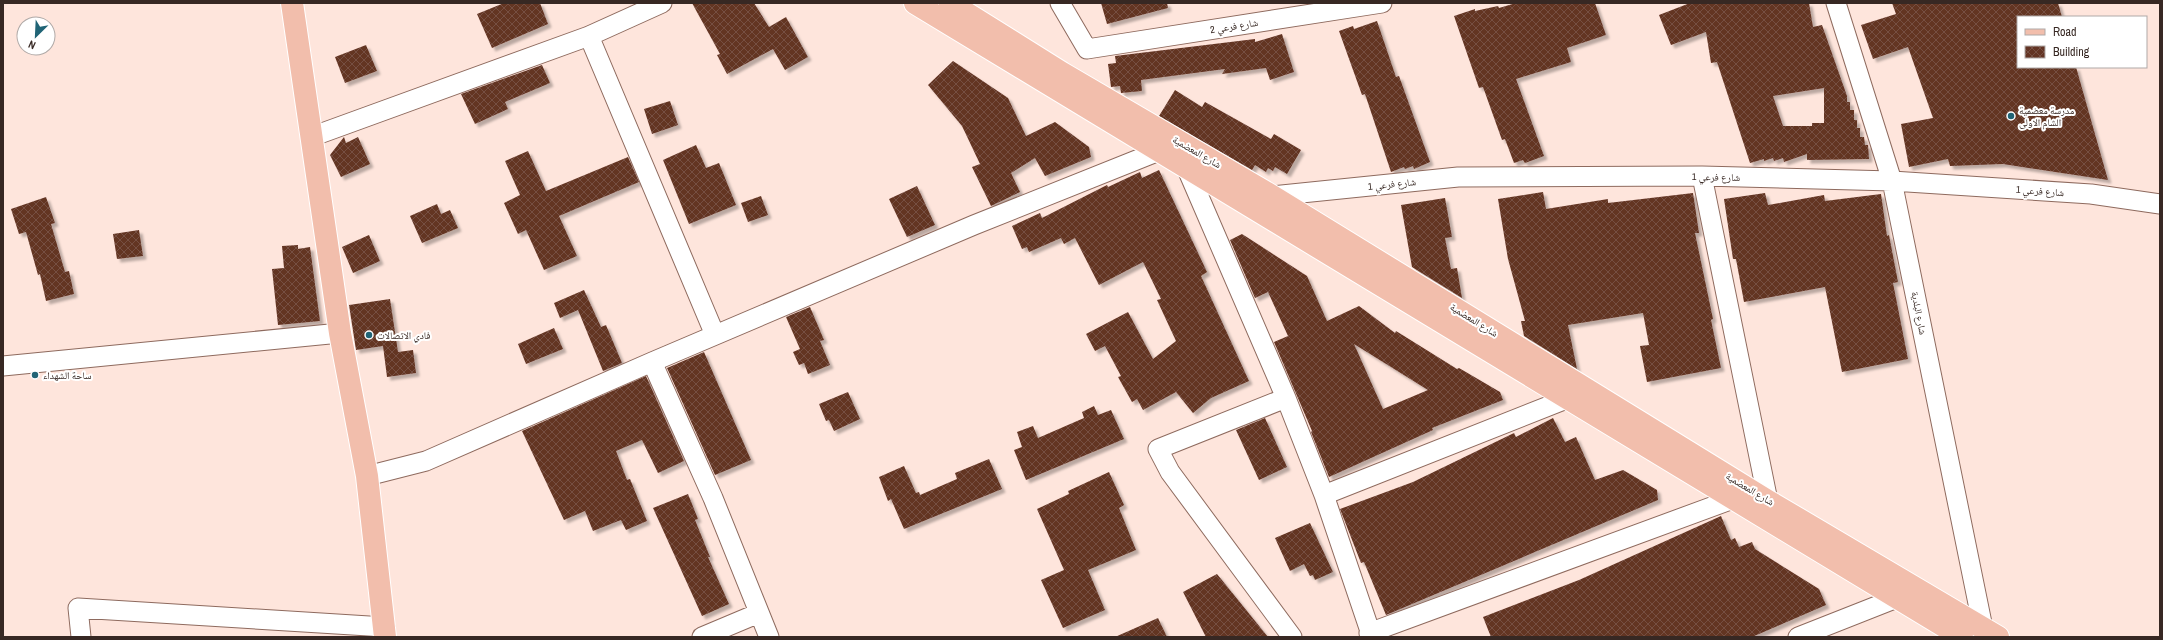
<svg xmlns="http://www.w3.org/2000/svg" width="2163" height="640" font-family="'Archivo Narrow','Noto Naskh Arabic',sans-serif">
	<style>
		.building { fill: url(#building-cross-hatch); fill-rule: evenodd; filter: url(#shadow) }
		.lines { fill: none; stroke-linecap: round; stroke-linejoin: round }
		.minor-casing { stroke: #8e6a5e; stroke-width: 21 }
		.major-casing { stroke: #fff; stroke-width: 24 }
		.minor { stroke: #fff; stroke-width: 19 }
		.major { stroke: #f2beac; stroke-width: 22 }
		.poi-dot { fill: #206476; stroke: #fff; stroke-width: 1.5 }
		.labels { text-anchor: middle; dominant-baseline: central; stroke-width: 4; stroke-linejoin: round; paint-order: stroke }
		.street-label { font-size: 10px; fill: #372823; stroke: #fff }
		.poi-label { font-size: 10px; fill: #372823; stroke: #fff; text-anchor: start }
	</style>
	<defs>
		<pattern id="building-cross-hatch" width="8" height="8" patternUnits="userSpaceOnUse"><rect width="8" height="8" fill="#633424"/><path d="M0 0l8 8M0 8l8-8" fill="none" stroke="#765043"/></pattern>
		<filter id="shadow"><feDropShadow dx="3.5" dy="3.5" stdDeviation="1" flood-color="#0004"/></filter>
	</defs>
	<rect width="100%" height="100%" fill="#fee5dc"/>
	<path class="building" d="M504,3H540L548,24L492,48L477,14Z
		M692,3H754L769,27L786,17L808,57L785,70L773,49L727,74L717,55L720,54Z
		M1101,3H1167L1168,8L1107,24Z
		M1516,3H1595L1606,35L1567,48L1571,62L1516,79L1544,156L1525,163L1523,160L1514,163L1505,139L1502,140L1483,87L1479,88L1454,16L1475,9V11L1498,6L1499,8Z
		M1690,3H1809L1813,27L1822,25L1847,96V102H1850V110H1854V120H1857V128H1860V137H1864L1865,145H1868L1869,159L1807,160V154L1784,162L1783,158L1774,161L1773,158L1764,161V159L1750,163L1717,62L1711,63L1706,32L1671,45L1659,15ZM1824,88V123H1812V126H1783L1773,96Z
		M1892,3H2058L2062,17H2018V67H2076L2108,180L2003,164L1950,166L1948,159L1909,167L1901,124L1933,118L1908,47L1873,59L1861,25L1896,14Z
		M1377,21L1396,77L1399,76L1430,162L1414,169L1413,166L1405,169L1404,167L1391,172L1365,94L1362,95L1339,31L1353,26L1354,29Z
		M1282,34L1294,72L1270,80L1266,68L1222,74L1225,69L1141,80L1142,91L1121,93L1120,86L1111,87L1108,64L1116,63L1115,56L1255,39V42Z
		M366,45L377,71L345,83L335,57Z
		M953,61L1008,98L1026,136L1055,122L1089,147L1091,157L1045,176L1035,158L1011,173L1020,192L991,206L972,167L980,164L962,126L928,85Z
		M542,65L550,83L505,102L508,109L475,124L461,94Z
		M1175,90L1202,107L1205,102L1271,139L1274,134L1301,150L1287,174L1275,167L1273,171L1268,168L1266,172L1255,165L1252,170L1159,116Z
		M670,101L678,125L652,134L644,109Z
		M344,137L346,143L358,137L370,164L341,177L330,155Z
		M696,145L706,168L719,163L736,205L689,224L663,160Z
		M528,151L546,191L628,157L639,182L559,216L577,256L544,270L526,230L518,234L504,203L520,195L505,161Z
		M1159,170L1207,272L1201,276L1249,381L1211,398L1193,413L1176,392L1143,410L1137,399L1132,402L1118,377L1121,376L1105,346L1095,351L1086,334L1128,312L1153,359L1176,341L1157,300L1161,299L1143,262L1099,285L1075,238L1064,244L1061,238L1029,252L1027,247L1022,249L1012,226L1040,213L1042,218L1107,185L1108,187L1140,172L1142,178Z
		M917,186L935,225L907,237L889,199Z
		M1543,192L1546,209L1608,199V203L1693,193L1699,233H1695L1713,319L1711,320L1721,368L1647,382L1640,346L1649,345L1643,313L1568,325L1577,369L1524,336L1521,321H1525L1508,259L1498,199Z
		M1765,193L1768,205L1824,195L1825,201L1881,194L1887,236L1889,235L1898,282L1893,283L1908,359L1842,372L1825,287L1744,302L1736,259H1733L1724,199Z
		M761,196L768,215L748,222L741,203Z
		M46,197L55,223L51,224L65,272L69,271L74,294L46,301L40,274L38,275L26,232L19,234L11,209Z
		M1445,198L1452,237L1445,238L1451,269L1457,268L1462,298L1412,267L1401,205Z
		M437,204L441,214L450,210L458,228L422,243L410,216Z
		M139,230L143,256L117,259L113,234Z
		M1242,234L1307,276L1327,321L1359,306L1395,333L1396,331L1457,369L1459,368L1500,392L1503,400L1432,428L1433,430L1329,477L1311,432L1312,431L1274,342L1288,336L1268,292L1255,298L1230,240ZM1354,344L1428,390L1383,409Z
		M369,235L380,261L353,273L342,247Z
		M298,245V249L310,247L320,321L278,325L272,269L284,268L282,246Z
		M584,290L601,327L606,325L622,363L603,371L578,310L560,318L554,303Z
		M390,299L398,352L413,350L416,373L387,377L383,346L356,350L349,305Z
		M810,307L824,340L820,341L830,365L808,374L804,363L799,365L793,352L800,349L786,317Z
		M554,328L563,349L526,364L518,344Z
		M704,352L751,460L715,475L667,368Z
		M646,376L684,461L658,473L642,440L616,451L627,480L630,479L647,521L626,530L621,520L593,531L585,511L564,520L522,431Z
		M848,392L860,419L834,431L829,420L826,421L819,404Z
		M1094,406L1098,415L1111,410L1124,439L1026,480L1014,450L1022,447L1017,432L1033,426L1038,438L1084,418L1082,412Z
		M1265,418L1287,467L1259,480L1236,430Z
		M1553,418L1565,442L1576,437L1595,480L1623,470L1657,490L1658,500L1386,615L1364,562L1361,563L1340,509L1413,482L1514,433L1516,437Z
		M989,459L1002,489L904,529L891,499L888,501L879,477L904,466L916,493L919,492L920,495L957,479L955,473Z
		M1109,472L1124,505L1119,508L1136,550L1088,570L1105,610L1063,628L1041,580L1064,570L1037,509L1069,494L1068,491Z
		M688,494L698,519L695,520L710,557H708L729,604L702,616L653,508Z
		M1721,516L1731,540L1735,538L1739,547L1752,542L1755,549L1819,589L1826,605L1752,637H1491L1483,617L1579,580Z
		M1310,523L1333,572L1315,580L1313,575L1310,576L1304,564L1290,571L1275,538Z
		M1217,574L1268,637H1206L1183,592Z
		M1158,618L1167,637H1115Z"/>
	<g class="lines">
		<g class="minor-casing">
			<path id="minor" d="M1060,3L1087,49L1382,3
				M1836,3L1892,181L1983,628
				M589,36L715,335
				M311,137L589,36L662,3
				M1187,169L1286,398L1324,495L1372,637
				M1702,176L1768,501
				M1272,196L1458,177L1702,176L1892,181L2091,194L2160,204
				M652,362L713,498L769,637
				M3,366L340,333
				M1286,398L1158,449L1170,472L1292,637
				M367,476L426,461L652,362L974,225L1159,151
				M1324,495L1569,398
				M1369,633L1733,499
				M81,637L78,608L385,627
				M702,637L759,613
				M1798,637L1897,598"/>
		</g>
		<g class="major-casing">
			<path id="major" d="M292,3L340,333L367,476L385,637
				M915,3L1962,637
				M950,3L1062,73L1272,196L1768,501L1998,637"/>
		</g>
		<use href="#minor" class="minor"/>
		<use href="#major" class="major"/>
	</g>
	<g class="poi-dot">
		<circle cx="2011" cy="116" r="4"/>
		<circle cx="369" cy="335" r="4"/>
		<circle cx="35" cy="375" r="4"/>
	</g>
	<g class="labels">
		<g class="street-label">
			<text transform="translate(1234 26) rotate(-9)">شارع فرعي 2</text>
			<text transform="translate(1197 152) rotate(30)">شارع المعضمية</text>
			<text transform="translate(1716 177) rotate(1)">شارع فرعي 1</text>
			<text transform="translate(1392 184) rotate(-6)">شارع فرعي 1</text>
			<text transform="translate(2040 191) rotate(4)">شارع فرعي 1</text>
			<text transform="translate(1919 313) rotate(79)">شارع البلدية</text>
			<text transform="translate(1474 320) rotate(32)">شارع المعضمية</text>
			<text transform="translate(1750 489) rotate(31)">شارع المعضمية</text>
		</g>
		<g class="poi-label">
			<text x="2019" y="110">مدرسة معضمية<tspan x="2019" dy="12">الشام الاولى</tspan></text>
			<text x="377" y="335">فادي الاتصالات</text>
			<text x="43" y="375">ساحة الشهداء</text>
		</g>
	</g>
	<rect width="2163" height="640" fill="none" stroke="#372823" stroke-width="8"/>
	<rect x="2017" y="16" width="130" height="52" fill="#ffffff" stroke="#afa9a7"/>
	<rect x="2025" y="29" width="20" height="6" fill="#f2beac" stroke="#afa9a7"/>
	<text x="2053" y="36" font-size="12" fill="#372823">Road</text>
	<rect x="2025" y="46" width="20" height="12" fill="url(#building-cross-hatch)" stroke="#afa9a7"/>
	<text x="2053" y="56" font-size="12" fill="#372823">Building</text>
	<g transform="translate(36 36) rotate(204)"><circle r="19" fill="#ffffff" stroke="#afa9a7"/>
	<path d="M0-3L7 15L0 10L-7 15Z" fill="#206476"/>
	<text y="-6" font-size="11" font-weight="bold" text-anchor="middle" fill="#372823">N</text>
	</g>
</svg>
